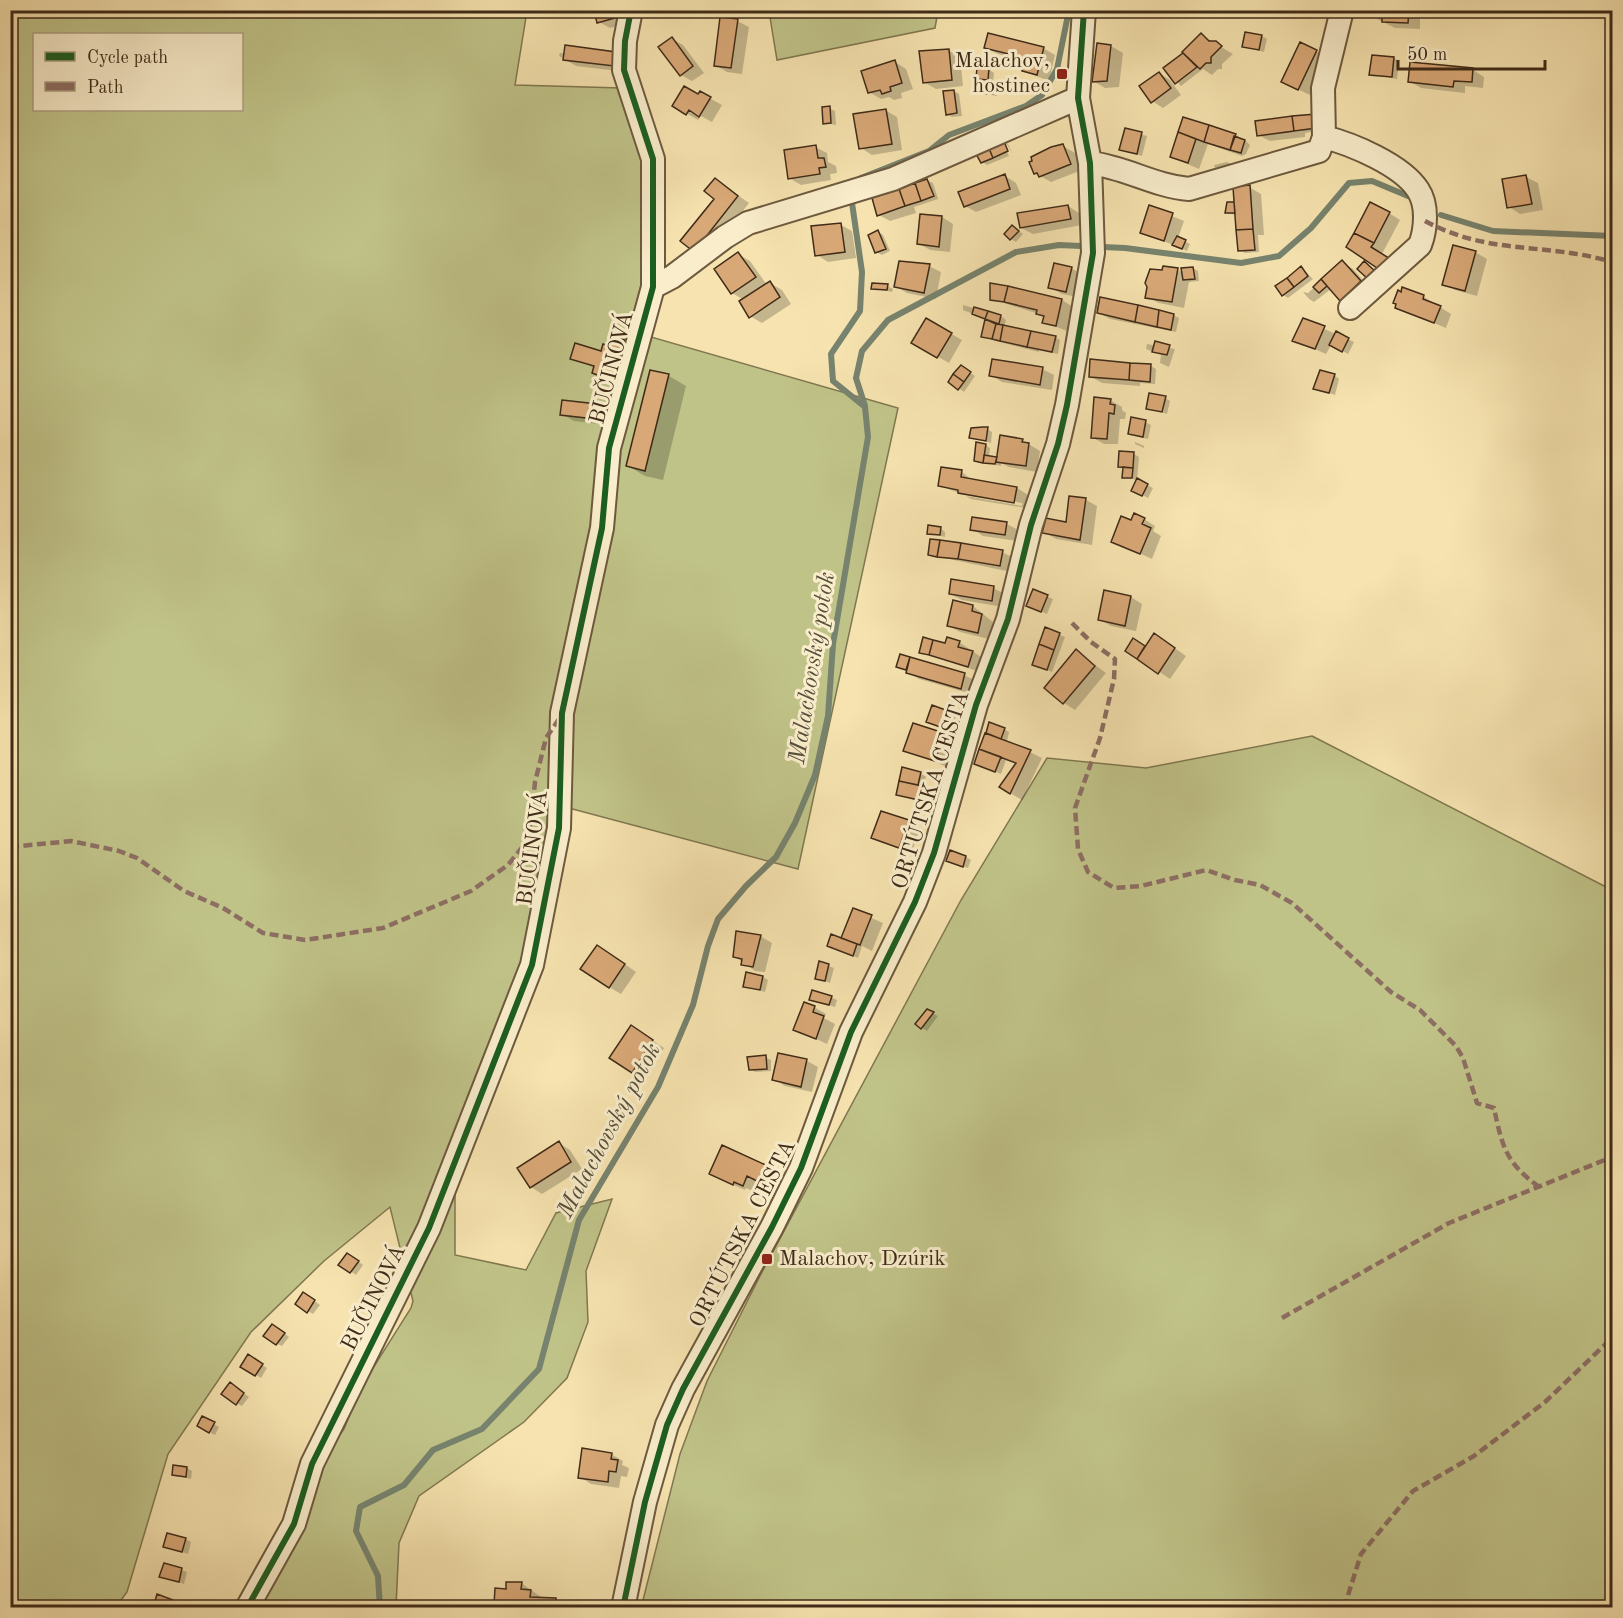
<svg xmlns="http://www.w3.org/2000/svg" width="1623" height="1618" font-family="'Old Standard TT',serif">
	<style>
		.green { fill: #c0c388; stroke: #807750; stroke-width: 1.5; fill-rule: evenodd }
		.shadow { fill: #0003 }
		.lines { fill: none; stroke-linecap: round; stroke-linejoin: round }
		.stream { stroke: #77836e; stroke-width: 6 }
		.building { fill: #d9a877; stroke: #3f2b18; stroke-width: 1.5 }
		.minor-casing { stroke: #6d593e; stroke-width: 26 }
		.minor { stroke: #f9edcb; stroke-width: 22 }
		.quiet { stroke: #8d6e63; stroke-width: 4.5; stroke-dasharray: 9 4.5; stroke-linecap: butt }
		.cycleway-casing { stroke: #f9edcb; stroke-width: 10 }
		.cycleway { stroke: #1b5e20; stroke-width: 6 }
		.poi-dot { fill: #8f2418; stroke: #f9edcb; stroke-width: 2 }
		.labels { text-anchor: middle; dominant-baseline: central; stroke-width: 6; stroke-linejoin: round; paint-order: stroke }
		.poi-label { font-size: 22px; fill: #3f2b18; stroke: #f9edcb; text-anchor: end }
		.street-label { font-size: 22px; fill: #3f2b18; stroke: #f9edcb }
		.water-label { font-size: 24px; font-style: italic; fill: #56503c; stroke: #f9edcb }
	</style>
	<rect width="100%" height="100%" fill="#f6e3af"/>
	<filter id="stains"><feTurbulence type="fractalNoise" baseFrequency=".00333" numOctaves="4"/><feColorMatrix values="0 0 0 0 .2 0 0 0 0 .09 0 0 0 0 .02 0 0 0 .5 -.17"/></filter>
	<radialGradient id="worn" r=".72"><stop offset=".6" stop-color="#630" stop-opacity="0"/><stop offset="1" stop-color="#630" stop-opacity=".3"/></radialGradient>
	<path class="green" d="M11,11H527L515,85L622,88L644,113V335L898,408L798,869L550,803L545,906L455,1135V1255L526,1270L556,1213L612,1199L586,1271L588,1322L567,1378L524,1422L419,1496L399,1543L396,1607H256L323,1458L344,1429L361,1387L411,1308L413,1301L390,1207L324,1261L251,1332L168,1454L127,1592L116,1607L11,1608ZM34,34H242V110H34Z
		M769,11V10L938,11L935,28L777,60Z
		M1312,736L1612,890V1607L641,1608L680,1454L707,1381L761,1274L961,900L1047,758L1146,768Z"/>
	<path class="shadow" d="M557,10H585L568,15Z
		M597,10H622L626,24L610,28L599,22Z
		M679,10H697L694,17Z
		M1371,10H1420V29L1395,28L1371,16Z
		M737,21L749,27L742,74L727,72L715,65Z
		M1201,35L1233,54L1222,64V69H1218L1212,75L1203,69L1181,86L1165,68L1185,53Z
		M1262,36L1267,39L1264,52L1243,46Z
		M672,39L683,45L704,73L692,81L681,75Z
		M1098,45L1111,46L1123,53L1119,87L1105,88L1093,81Z
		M986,48H1043L1055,55L1049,81L1023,71L1026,61L998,54Z
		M948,50L960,57L963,86L936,89L924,82Z
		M1316,51L1327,58L1310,95L1295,88Z
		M560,53L627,60L626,72L576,66L559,56Z
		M1394,58L1399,61L1397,79L1371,74Z
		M895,62L906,69L913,89L901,93L902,98L894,100L889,97L881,99L869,92Z
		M988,69L994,73L993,82L978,78Z
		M1473,70L1484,77L1483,88L1465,86V93L1421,88L1409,81Z
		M1159,73L1170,80L1181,95L1163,108L1152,101Z
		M993,85L998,88L997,96L975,92Z
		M954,91L959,94L962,116L952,117L947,114Z
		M700,93L722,105L712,122L701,116L698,120L674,106Z
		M829,108L835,111L836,125L825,123Z
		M885,110L897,117L902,150L872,155L861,148Z
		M1315,115L1322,130L1305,133V137L1270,141L1258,135Z
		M1184,118L1235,135L1246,141L1250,145L1246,154L1242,156L1208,144L1199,169L1171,157Z
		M1126,130L1147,136L1142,156L1121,149Z
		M1003,141L1008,144L1013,154L1006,143H1003L1009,156L987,165L982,162Z
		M1063,146L1075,153L1082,170L1051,182L1035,173Z
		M815,147L827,153L828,162L836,166L837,173L830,174L831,180L801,185L789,178Z
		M1227,162L1233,165L1216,172L1214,165Z
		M1005,176L1016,183L1021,195L976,212L965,206Z
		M1526,177L1538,183L1543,210L1520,214L1509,207Z
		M716,180L749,203L706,258L695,251L716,199Z
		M927,180L933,183L938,199L914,207L916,213L890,221L879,215Z
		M1249,187L1261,194L1264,235H1258L1259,252L1245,253L1239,250L1237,215L1226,213L1228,204L1236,203Z
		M1068,206L1079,213L1082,225L1033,234L1021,228Z
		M1150,207L1184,221L1178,238L1190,244L1187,251L1142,232Z
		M1389,213L1400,220L1382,254L1348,247Z
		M942,217L953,224L950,252L930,250L918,243Z
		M841,225L852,231L856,258L828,262L817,255Z
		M1013,227L1023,234L1016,242L1011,239Z
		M878,232L883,235L890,251L882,255L876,252Z
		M1475,252L1487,259L1477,296L1455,290L1444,284Z
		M738,254L750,261L767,285L770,283L782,290L791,304L762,323L750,316L744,300L732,293Z
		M1342,262L1353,269L1371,289L1353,306L1331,289L1314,302L1309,299L1303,292L1308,293Z
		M929,266L941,272L936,299L907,293L895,286Z
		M1071,268L1083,275L1078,297L1062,294L1050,287Z
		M1193,268L1198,271L1199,281L1189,282L1184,308L1159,303L1147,297L1149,287L1163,272L1178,270L1183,273Z
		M1302,268L1313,279L1288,298L1283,295Z
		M887,286L893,289L892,292L873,288Z
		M1403,289L1424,297L1451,314L1446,328L1396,307Z
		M991,299L1062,300L1073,307L1067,331L1044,322L1045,318L1036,313Z
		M963,305L1001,316L1006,320L1004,327L1055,337L1060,340L1058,354L1039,350V352L988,339L983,336L986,319L963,310Z
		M1099,313L1173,315L1179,318L1176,332L1110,319Z
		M927,320L962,340L949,363L913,343Z
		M1304,320L1354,342L1348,354L1331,345L1326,354L1294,340Z
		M624,342L636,348L626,381L605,379L593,373L595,368L572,358L602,352Z
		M1147,344L1175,349L1169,367L1160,363L1161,355L1146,349Z
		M1151,366L1156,369L1155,384L1140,383V386L1102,383L1090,376Z
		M1042,369L1054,375L1052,390L1002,382L991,375Z
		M966,370L975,376L964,392L950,382Z
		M651,372L669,376L686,386L663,480L645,476L628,466Z
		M1334,375L1339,379L1335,395L1315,388Z
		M1165,398L1170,401L1167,414L1148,408Z
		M1110,400L1122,407V410L1126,413L1125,419H1120L1118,444H1104L1092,437Z
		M605,407L617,413L616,426L574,421L562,414Z
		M1145,422L1151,425L1148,439L1129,434Z
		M987,429L992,432L991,443L971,438Z
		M1022,440L1040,451L1037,472L1009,467L1001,463V466L975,461L985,445L990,448L989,457L996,458Z
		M1135,442L1144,446V448L1135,444Z
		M1134,454L1139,457L1137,480L1153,488L1148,498L1133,490L1138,480L1124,477V469L1120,466Z
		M962,472L973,481L1017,488L1028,495L1026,508L971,499L966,496L1022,506V503L962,492L965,495L940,486Z
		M1086,500L1097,506L1092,545L1056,539L1044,532L1068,524Z
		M1144,519L1155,526L1153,531L1161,536L1152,559L1113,541L1132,522Z
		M1007,524L1018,530L1017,541L983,536L972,529Z
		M940,528L945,532V537L929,533Z
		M1002,552L1014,558L1011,572L930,555Z
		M993,588L1005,594L1003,607L962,600L950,594Z
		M1034,591L1053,599L1047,614L1033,608Z
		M1131,597L1142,604L1136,631L1111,626L1099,619Z
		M954,602L973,606L993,622L989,639L960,632L949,626Z
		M1046,629L1065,637L1052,672L1033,664Z
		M959,642L984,659L980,672L921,652Z
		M1166,642L1186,656L1170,679L1127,650L1139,643L1146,648Z
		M1076,651L1106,673L1075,710L1064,703Z
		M901,656L964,675L976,681L972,694L919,679L898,666Z
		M933,707L956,716L951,731L928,722Z
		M913,725L955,741L947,767L905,750Z
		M1004,729L1009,732L1007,741L1042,758L1022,800L1010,793L1017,764L1006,760L1001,774L981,766L994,736Z
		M903,769L926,776L923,788L927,791L924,802L898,794Z
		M882,812L920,828L911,854L873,838Z
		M966,857L971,860L968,868L953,863Z
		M853,910L883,923L872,951L862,946L858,958L834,948L848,942Z
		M760,936L772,943L765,972L755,971L734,956Z
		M609,953L636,972L621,994L609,987Z
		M820,963L834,968L830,983L817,978Z
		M763,977L768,980L765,992L745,986Z
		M831,997L837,1000L835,1007L811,999Z
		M814,1007L826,1014L824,1018L835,1024L827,1044L795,1029Z
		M927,1011L938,1016L927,1031L922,1028Z
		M643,1034L664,1048L644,1078L633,1071Z
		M765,1057L771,1060V1071L755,1072L750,1069Z
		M807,1061L818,1067L812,1092L785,1086L774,1079Z
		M559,1143L570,1150L582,1169L542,1194L531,1187Z
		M769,1168L781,1175L775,1189L759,1182L755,1192L746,1188L745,1190L722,1180Z
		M352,1257L363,1265L356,1275L340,1264Z
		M309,1297L320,1305L313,1314L308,1311Z
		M278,1328L289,1337L282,1346L277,1344Z
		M248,1356L267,1368L261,1378L242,1366Z
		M235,1387L249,1397L242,1406L236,1403Z
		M203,1418L219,1427L215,1435L199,1426Z
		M611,1454L623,1461L622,1465L629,1468L627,1477L621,1476L619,1488L591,1484L580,1477Z
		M187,1468L192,1471L191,1479L173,1475Z
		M186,1539L191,1542L188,1554L165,1546Z
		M165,1565L187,1572L184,1584L161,1576Z
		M521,1583L544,1599H556L570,1608H492L507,1590Z
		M173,1601L178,1604L177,1608H154Z"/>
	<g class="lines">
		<path class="stream" d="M861,178L929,151L949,135L1026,106L1042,95L1057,69L1069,10
			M1441,215L1493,231L1612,236
			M865,406L856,378L862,351L888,320L1016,252L1059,245L1125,248L1241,263L1279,256L1311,228L1349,183L1372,181L1408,196
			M380,1608L378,1576L356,1531L360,1507L404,1485L433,1450L482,1429L539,1369L579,1220L658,1087L693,1005L708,946L718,919L746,886L776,857L795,823L815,775L828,716L833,644L868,437L865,407L833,381L831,354L860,311L862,272L851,196"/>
	</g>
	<path class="building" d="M594,10H613L615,18L597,23Z
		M1369,10H1409L1408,23L1382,22V17H1369Z
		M720,17L738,19L731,68L714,66Z
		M1245,32L1262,35L1259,50L1242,47Z
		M988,33L1044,47L1037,75L1022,71L1025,58L984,48Z
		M1201,33L1209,41H1216L1222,46L1211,57V63H1206L1200,69L1182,52Z
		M672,37L693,66L680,76L658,47Z
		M1300,42L1317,50L1298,90L1281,82Z
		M1097,43L1111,45L1107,81L1092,82Z
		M565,45L616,52L614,66L563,60Z
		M949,49L952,80L923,83L919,51Z
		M1183,53L1197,67L1175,84L1163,68Z
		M1372,55L1394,57L1392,77L1369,75Z
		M895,60L902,83L890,87L891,91L882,94L880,90L868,93L861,71Z
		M1410,62L1473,68L1472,82L1454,81L1453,87L1408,82Z
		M977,67L989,68L988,80L976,79Z
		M1159,72L1171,88L1151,103L1139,86Z
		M974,83L993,84L992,94L974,93Z
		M684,86L698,94L700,91L711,97L699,117L689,110L686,115L672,106Z
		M954,90L957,113L946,115L943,91Z
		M830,106L831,123L823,124L822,107Z
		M886,109L892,144L859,149L853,114Z
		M1316,114L1317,128L1294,131L1292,116Z
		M1292,116L1294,131L1257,136L1255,121Z
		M1183,117L1209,125L1204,142L1178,132Z
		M1209,125L1236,134L1230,150L1204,142Z
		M1125,128L1142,132L1137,154L1119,150Z
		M1178,132L1196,139L1188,163L1170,157Z
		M1234,136L1245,140L1241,153L1230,150Z
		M1003,139L1008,151L993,158L988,146Z
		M1063,144L1071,164L1039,177L1037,173L1034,174L1029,162L1032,161L1031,157L1051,147Z
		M816,145L818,158H824L826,167L819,168L820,174L788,179L784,150Z
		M988,146L993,158L981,163L975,152Z
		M1005,174L1010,189L964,207L958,192Z
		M1526,175L1532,204L1507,208L1502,179Z
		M715,178L738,196L694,252L680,241L714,199L704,191Z
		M927,179L934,196L921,201L915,183Z
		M915,183L921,201L905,206L899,189Z
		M1250,185L1253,229L1236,230L1233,187Z
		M899,189L905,206L877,216L872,198Z
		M1227,202H1234L1235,213H1225Z
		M1370,202L1390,212L1374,243L1354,233Z
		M1068,205L1071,219L1020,228L1017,213Z
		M1149,205L1173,213L1164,241L1140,233Z
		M920,214L942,216L939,247L917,244Z
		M841,223L845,252L815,256L811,226Z
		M1012,225L1019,231L1010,240L1004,234Z
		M1253,229L1255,250L1238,251L1236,230Z
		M878,230L886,249L875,253L868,235Z
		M1354,233L1374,243L1371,247L1392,260L1383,272L1346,247Z
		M1177,236L1186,240L1182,249L1172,245Z
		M1453,245L1476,251L1465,291L1442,285Z
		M738,252L756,277L731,294L714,269Z
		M1342,260L1361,281L1340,301L1321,279Z
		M899,261L930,264L924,293L894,287Z
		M1364,261L1376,272L1369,280L1357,269Z
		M1054,263L1072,267L1066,292L1048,288Z
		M1163,266L1178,268L1172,302L1145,298L1147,287L1145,283L1150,269L1162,270Z
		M1301,266L1308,276L1294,287L1287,278Z
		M1193,267L1195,279L1183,280L1181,268Z
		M1287,278L1294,287L1282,296L1275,286Z
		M1321,279L1327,286L1319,293L1313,287Z
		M770,281L780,297L749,318L739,301Z
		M872,283L888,284L887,290L871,289Z
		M990,283L1008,286L1004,302L990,300Z
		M1008,286L1062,299L1056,326L1042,323L1044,316L1036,314L1037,310L1004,302Z
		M1402,287L1424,295L1423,299L1441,306L1434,323L1395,308L1396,304L1393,303L1398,290L1401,292Z
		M1100,297L1138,305L1135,322L1097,313Z
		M1138,305L1159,310L1157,327L1135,322Z
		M974,307L988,311L985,319L972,314Z
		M1159,310L1174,314L1171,330L1157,327Z
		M988,311L1001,315L999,324L985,319Z
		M926,318L952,333L937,358L911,343Z
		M1303,318L1325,326L1315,349L1292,341Z
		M985,319L996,324L992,339L981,337Z
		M996,324L1003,325L1000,341L992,339Z
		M1003,325L1031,331L1027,347L1000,341Z
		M1031,331L1056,336L1052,352L1027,347Z
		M1336,331L1349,338L1342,352L1329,345Z
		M611,337L625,340L614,375L605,373L603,377L592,373L594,366L570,359L575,343L601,351L603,344L609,346Z
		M1155,341L1170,345L1167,355L1152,352Z
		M992,359L1043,367L1040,385L989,376Z
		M1090,359L1130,363L1129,380L1089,377Z
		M1130,363L1151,364L1150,382L1129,380Z
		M961,365L971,372L964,382L953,374Z
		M650,370L669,374L645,471L626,466Z
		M1320,370L1335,374L1329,393L1313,389Z
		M953,374L964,382L958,390L948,382Z
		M1149,393L1166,396L1162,412L1146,409Z
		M1094,397L1111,399L1110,404L1115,405L1114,414L1109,413L1107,439L1091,438Z
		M562,400L606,405L604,420L560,415Z
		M1131,417L1146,420L1143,437L1128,434Z
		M983,427H988L986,441L969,438L971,428Z
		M1000,435L1023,439L1022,442L1029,443L1026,466L996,462Z
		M976,442L986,444L983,463L974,461Z
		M1119,451L1134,452L1133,468L1118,467Z
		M984,455L997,457L995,464L983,463Z
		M941,467L962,470L961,477L1017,487L1014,503L958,493V490L938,486Z
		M1123,467L1133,468L1132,478H1122Z
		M1137,478L1148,484L1142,496L1131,491Z
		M1069,496L1086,498L1080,540L1042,533L1046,518L1066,522Z
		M1134,513L1145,518L1142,524L1151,528L1140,554L1111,542L1121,516L1131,520Z
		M972,517L1007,522L1005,535L970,530Z
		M928,525L941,527L940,535L927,534Z
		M930,539L940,540L937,557L928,555Z
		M940,540L961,543L958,559L937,557Z
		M961,543L1003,550L1000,566L958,559Z
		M951,579L994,586L992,601L949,594Z
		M1033,589L1048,595L1041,612L1026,606Z
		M1104,590L1131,596L1125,626L1098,620Z
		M953,600L973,605L972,611L982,614L978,633L947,626Z
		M1045,627L1060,633L1054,650L1039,644Z
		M1154,633L1175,648L1158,674L1137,659Z
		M923,637L933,640L929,655L919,653Z
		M947,637L960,641L958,647L973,651L968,667L929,655L933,640L945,643Z
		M1133,638L1145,646L1137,659L1125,651Z
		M1039,644L1054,650L1047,670L1032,665Z
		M1076,649L1095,666L1063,704L1044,688Z
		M900,654L910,657L906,670L896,667Z
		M910,657L965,673L961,689L906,673Z
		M932,705L951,712L946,729L926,722Z
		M989,722L1005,728L1001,739L986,733Z
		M913,723L944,733L935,761L903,751Z
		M985,733L1031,750L1010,794L999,787L1016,763L979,749Z
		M979,749L1001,757L995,772L974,764Z
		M902,767L921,772L918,785L899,781Z
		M899,781L922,786L919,800L896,795Z
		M881,811L909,820L899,848L871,838Z
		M950,850L966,856L963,867L946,861Z
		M853,908L872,915L860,945L841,938Z
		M736,931L761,935L753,967L741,965L742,959L733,957Z
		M831,934L857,944L853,956L827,946Z
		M597,945L625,964L609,988L580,969Z
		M819,961L829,964L825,981L815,979Z
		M746,972L763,976L760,990L743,987Z
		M812,990L832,996L829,1005L809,1000Z
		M804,1002L815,1006L813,1012L824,1016L816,1039L793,1030Z
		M927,1009L934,1012L921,1029L915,1024Z
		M631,1025L653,1040L632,1073L609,1058Z
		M778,1053L807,1059L801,1087L772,1080Z
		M766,1055L767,1069L749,1070L747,1057Z
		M559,1141L571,1162L530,1188L517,1168Z
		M722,1145L770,1167L763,1184L747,1176L743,1186L734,1182L733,1185L709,1174Z
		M347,1253L359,1261L350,1273L338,1265Z
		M303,1292L315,1300L307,1313L295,1304Z
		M272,1324L285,1333L276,1345L263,1336Z
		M248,1354L263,1364L255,1376L240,1367Z
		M230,1382L244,1393L236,1405L221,1394Z
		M202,1416L215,1422L209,1433L197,1426Z
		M582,1448L612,1453L611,1459L618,1460L616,1472L609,1471L608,1482L578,1478Z
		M173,1465L187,1467L186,1477L172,1475Z
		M167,1533L186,1538L182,1552L163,1547Z
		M164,1563L182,1568L179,1582L159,1577Z
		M506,1582H522L521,1589L531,1590L530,1597L556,1598V1608H490V1605H494L495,1588L506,1589Z
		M157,1594L173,1600L171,1608H153Z"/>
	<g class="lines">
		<g class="minor-casing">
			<path id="minor" d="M1324,137C1352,144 1402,165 1418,190C1428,205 1426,229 1420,245L1350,308
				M1090,163C1125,167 1154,186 1189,189L1319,151L1324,137L1323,88L1342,10
				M653,287L672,277L725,237L748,223L893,179L1078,98
				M247,1608L294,1524L312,1464L429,1228L532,965L559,828L562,713L602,528L609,448L653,287V159L624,70L625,41L631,10
				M623,1608L645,1502L667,1425L683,1389L772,1227L801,1168L851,1032L915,902L934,853L976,705L1008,619L1031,525L1058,444L1067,405L1093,253L1090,163L1078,98L1084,10"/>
		</g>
		<use href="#minor" class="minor"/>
		<path class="quiet" d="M1425,221C1490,256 1546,242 1612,262
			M1072,623L1091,642L1115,659L1114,679L1100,738L1075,808L1078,849L1088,872L1114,888L1141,886L1206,870L1235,880L1260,885L1292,903L1391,992L1420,1010L1456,1046L1463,1058L1477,1103L1494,1108C1502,1146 1506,1163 1538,1186
			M10,847L71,841L119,851L137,858L184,891L223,908L263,933L305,940L383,928L471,891L508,865L524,845L531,822L535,782L546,738L561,716
			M1282,1318L1449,1223L1612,1157
			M1344,1608L1361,1554L1413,1491L1474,1456L1545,1402L1612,1338"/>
		<g class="cycleway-casing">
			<path id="cycleway" d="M247,1608L294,1524L312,1464L429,1228L532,965L559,828L562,713L602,528L609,448L653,287V159L624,70L625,41L631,10
				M623,1608L645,1502L667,1425L683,1389L772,1227L801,1168L851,1032L915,902L934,853L976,705L1008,619L1031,525L1058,444L1067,405L1093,253L1090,163L1078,98L1084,10"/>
		</g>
		<use href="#cycleway" class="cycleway"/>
	</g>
	<g class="poi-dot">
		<rect x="1056" y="68" width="12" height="12" rx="3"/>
		<rect x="761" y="1253" width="12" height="12" rx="3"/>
	</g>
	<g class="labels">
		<g class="poi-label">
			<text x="1050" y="61">Malachov,<tspan x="1050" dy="25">hostinec</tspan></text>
			<text x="779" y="1259" text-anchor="start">Malachov, Dzúrik</text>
		</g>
		<g class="street-label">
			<text transform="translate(612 368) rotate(-75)">BUČINOVÁ</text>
			<text transform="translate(931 790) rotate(-72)">ORTÚTSKA CESTA</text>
			<text transform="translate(533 848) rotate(-82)">BUČINOVÁ</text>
			<text transform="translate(743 1234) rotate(-63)">ORTÚTSKA CESTA</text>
			<text transform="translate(374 1298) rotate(-63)">BUČINOVÁ</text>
		</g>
		<g class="water-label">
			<text transform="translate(813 668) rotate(-81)">Malachovský potok</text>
			<text transform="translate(610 1131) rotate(-62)">Malachovský potok</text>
		</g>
	</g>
	<rect width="1623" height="1618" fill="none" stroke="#f6e3af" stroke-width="36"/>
	<rect x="12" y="12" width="1599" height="1594" fill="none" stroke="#3f2b18" stroke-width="3"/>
	<rect x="18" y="18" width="1587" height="1582" fill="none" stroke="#3f2b18" stroke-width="1.5"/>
	<rect x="33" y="33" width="210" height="78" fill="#f9edcb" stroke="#af9f83" stroke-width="1.5"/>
	<rect x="45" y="52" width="30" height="9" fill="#1b5e20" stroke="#af9f83" stroke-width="1.5"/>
	<text x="87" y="63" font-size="18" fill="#3f2b18">Cycle path</text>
	<rect x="45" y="82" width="30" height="9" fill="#8d6e63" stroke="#af9f83" stroke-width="1.5"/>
	<text x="87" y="93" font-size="18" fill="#3f2b18">Path</text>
	<path d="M1398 60v9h147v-9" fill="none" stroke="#3f2b18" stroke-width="3"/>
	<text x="1407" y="60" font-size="18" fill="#3f2b18" stroke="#f9edcb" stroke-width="4.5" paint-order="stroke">50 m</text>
	<rect width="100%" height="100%" filter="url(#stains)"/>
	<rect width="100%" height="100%" fill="url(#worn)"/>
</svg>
